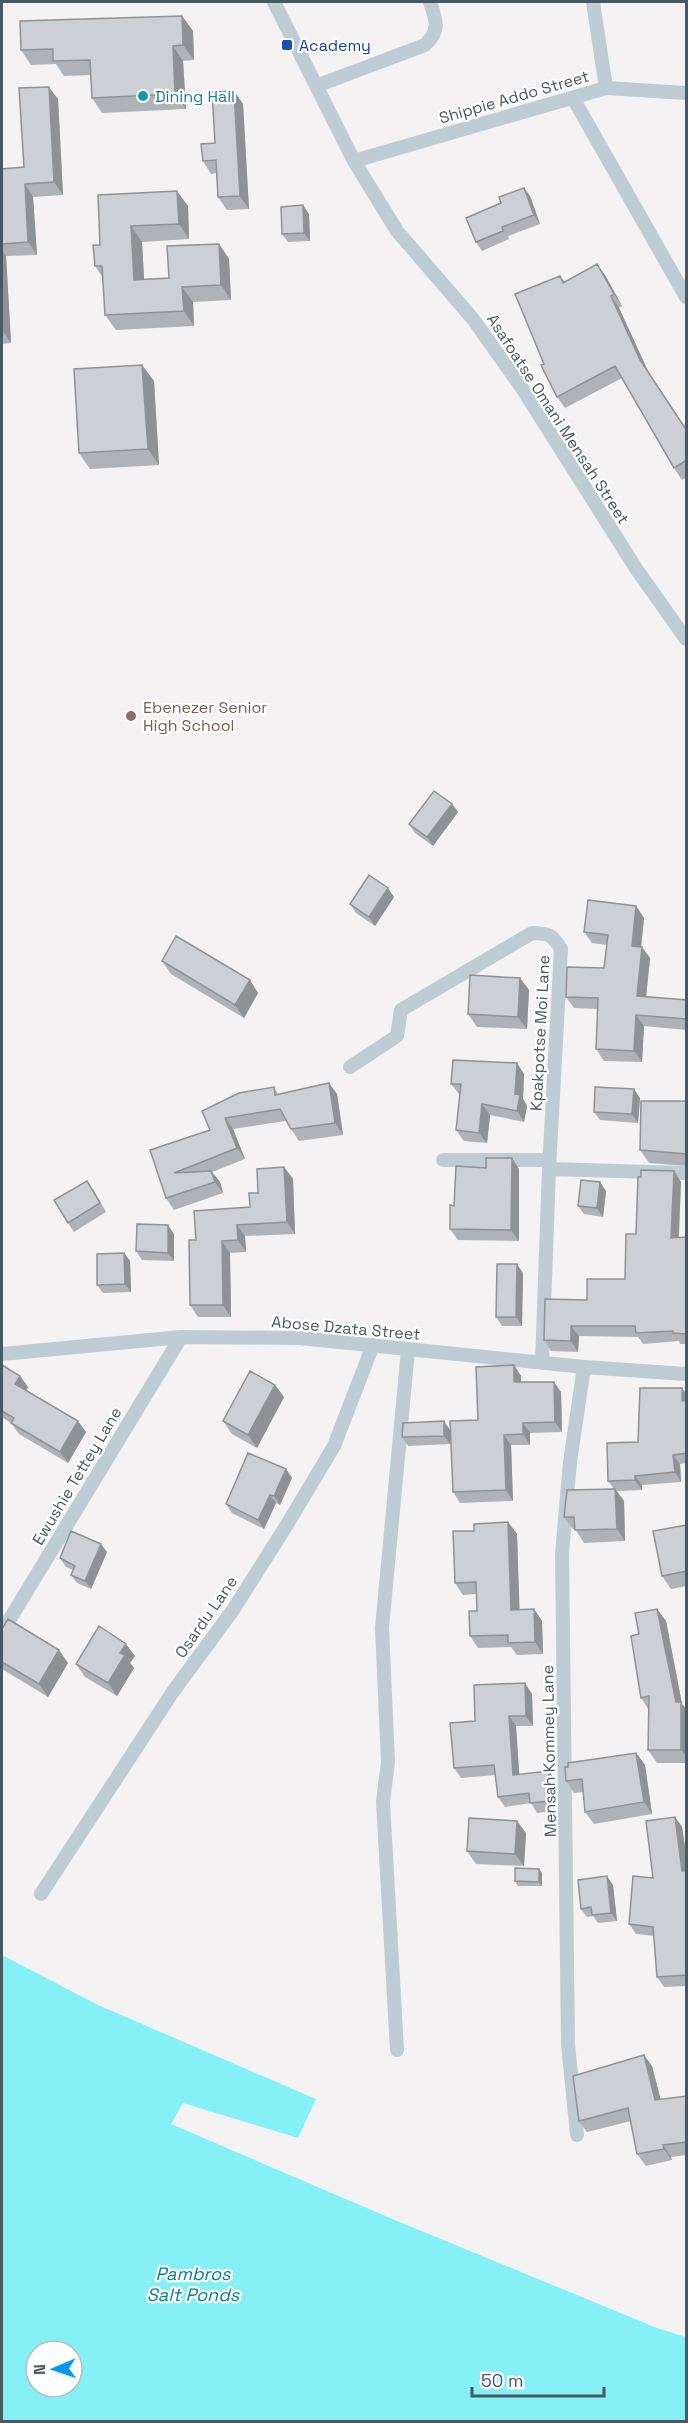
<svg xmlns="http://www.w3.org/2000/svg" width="688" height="2423" font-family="'Space Grotesk',sans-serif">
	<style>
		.water { fill: #85f1f7; fill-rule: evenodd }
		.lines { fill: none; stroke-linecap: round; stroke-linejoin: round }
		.street { stroke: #beccd3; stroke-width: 14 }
		.wall { fill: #afb3b7 }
		.shaded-wall { fill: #8f9295 }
		.building { fill: #ccd0d5; stroke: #8f9295; stroke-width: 1.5 }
		.transit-dot { fill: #1a4fb4; stroke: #fff; stroke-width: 2 }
		.culture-dot { fill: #0f9aa8; stroke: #fff; stroke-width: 2 }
		.education-dot { fill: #8d6e63; stroke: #fff; stroke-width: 2 }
		.labels { text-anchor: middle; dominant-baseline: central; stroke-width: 4.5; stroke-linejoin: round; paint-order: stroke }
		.transit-label { font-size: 16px; fill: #164399; stroke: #fff; text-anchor: start }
		.culture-label { font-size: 16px; fill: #0d838f; stroke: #fff; text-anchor: start }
		.street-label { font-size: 16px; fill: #475a62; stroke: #fff }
		.education-label { font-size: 16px; fill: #785e54; stroke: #fff; text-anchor: start }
		.water-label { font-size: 18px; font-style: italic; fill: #058289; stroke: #fff }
	</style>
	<rect width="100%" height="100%" fill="#f4f2f2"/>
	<path class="water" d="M2,1955L98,2005L316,2099L298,2138L183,2103L171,2124L390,2218L657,2328L686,2337V2421H2ZM36,2351H72V2387H36Z"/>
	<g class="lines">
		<path class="street" d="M274,2L354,161L397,231L473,319L522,388L637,570L686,639
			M593,2L606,88
			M316,86L425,45C441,30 436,20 430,2
			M573,98L686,297
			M354,161L606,88L686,93
			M350,1067L397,1036L401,1010L532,933C548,933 553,935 561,949L549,1169L542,1363
			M443,1160H549
			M549,1169L686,1173
			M2,1354L181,1337L300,1338L584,1367L686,1374
			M2,1632L181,1337
			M41,1894L172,1693L233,1610L288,1523L334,1446L373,1345
			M397,2050L383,1802L388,1762L382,1628L408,1350
			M577,2135L568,2044L562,1554L570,1462L584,1367"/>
	</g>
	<path class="wall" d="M182,16L193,31L194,60L183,61L186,109L102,113L92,98L91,75L64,76L56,64L31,65L21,50Z
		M234,91L243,104L249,209L227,210L218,197L216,173L211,174L203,161L215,143Z
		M58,99L63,195L33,197L37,255L6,256L11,343L2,344V169L24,167Z
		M524,188L530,196L540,224L508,236L509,239L482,251L476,242L501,203Z
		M98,195L188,206L189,239L142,242L144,279L169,278L219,244L229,259L231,300L193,302L194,326L116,330L105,315L103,278L95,266L100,245Z
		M309,214L310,241L288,242L282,234Z
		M605,275L622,306L619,308L648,371L687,430V477L682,480L674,468L622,378L565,408L557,397L544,364L560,276L565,282Z
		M154,381L159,465L90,469L79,453Z
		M452,804L458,812L433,846L415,833L409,824Z
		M394,897L375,926L356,913L350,904Z
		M636,906L644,918L641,947L650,958L646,997L687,1000V1030L644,1026L642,1062L604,1061L596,1049L598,1009L574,1008L566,997L604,968L607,945L592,943L584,932Z
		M162,961L258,993L244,1018L171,974Z
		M520,978L529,990L527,1029L477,1027L468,1014Z
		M524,1074L523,1099L527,1106L524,1122L490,1115L487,1143L464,1141L456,1130L460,1095L459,1094L451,1084Z
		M274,1087L278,1094H337L343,1135L299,1141L291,1129L286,1121L233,1129L245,1159L212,1172L220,1182L223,1193L174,1210L166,1198L150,1150L210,1130L202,1111Z
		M640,1098L638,1123L600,1120L594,1112Z
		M687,1101V1166L649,1163L640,1150Z
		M284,1167L293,1179L295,1234L245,1236L246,1252L230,1253L231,1317H198L190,1305L196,1240L250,1207L258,1193Z
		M486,1168L519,1169V1241L458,1240L450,1229L454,1206Z
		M674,1171L681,1182L679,1237H687V1344H680L679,1341L643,1344L638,1337L579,1336L578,1352L551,1351L544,1340L587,1300L625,1279L636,1234L641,1177Z
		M93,1189L106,1212L74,1232L68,1223Z
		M606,1191L603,1217L584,1214L578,1206Z
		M174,1234V1261L142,1260L136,1251Z
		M124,1253L130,1261L131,1292L103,1293L97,1285Z
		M523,1273L522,1326H502L496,1317Z
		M2,1365L20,1376L28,1387L26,1391L86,1432L68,1463L19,1434L11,1423L2,1417Z
		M514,1365L521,1376V1382L561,1392L562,1432L530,1433V1445H511L513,1501L460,1503L453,1492L478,1420Z
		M682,1388L687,1395V1463L680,1464L681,1482L642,1485V1490L617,1491L624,1501L625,1541L584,1543L575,1529H573L564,1517L614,1489L608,1481L638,1442Z
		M284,1397L257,1448L232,1434L223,1421Z
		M450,1430V1444L408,1446L402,1437Z
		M286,1469L292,1478L280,1505L276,1503L264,1529L232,1513L226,1504Z
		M508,1522L517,1534L519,1609H534L542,1621L543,1654L517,1655L511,1647L478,1648L470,1636L477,1611L476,1594L463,1595L455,1583L474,1531Z
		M687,1525V1586L671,1589L662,1576Z
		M107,1552L91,1589L77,1583L71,1575L73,1570L66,1567L60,1558Z
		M657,1609L666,1621L682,1704L687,1710V1763H657L648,1750L649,1710L641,1698L639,1634Z
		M2,1629L68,1663L48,1697L2,1669Z
		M135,1656L130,1663L134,1668L117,1696L85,1677L76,1664Z
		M532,1694L533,1726H516L519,1775L549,1771L556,1781V1811L537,1813L531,1803L505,1807L498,1797L495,1775L461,1778L454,1768L475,1721Z
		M636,1753L645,1765L652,1814L594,1824L585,1812L583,1792L574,1793L566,1781Z
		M675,1817L682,1827L687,1861V1986L664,1987L657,1977L654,1936L636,1934L629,1924L653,1878Z
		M526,1833L524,1866L476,1864L467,1851Z
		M542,1873V1886H518L515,1881Z
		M613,1885L617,1921L598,1923L593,1916L587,1917L581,1909Z
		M652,2066L660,2099L687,2096V2155L671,2157L672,2160L646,2166L637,2154L631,2121L587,2132L579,2121Z"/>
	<path class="shaded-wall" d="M182,16L193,31L194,60L183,45Z
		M173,46L183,61L186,109L175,94Z
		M49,87L58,99L63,195L54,182Z
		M234,91L243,104L249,209L240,196Z
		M25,184L33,197L37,255L28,242Z
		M524,188L530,196L540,224L534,215Z
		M177,191L188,206L189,239L179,224Z
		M303,205L309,214L310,241L304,233Z
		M131,226L142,242L145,295L134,280Z
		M219,244L229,259L231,300L221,285Z
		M2,250L6,256L11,343L2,330Z
		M597,264L605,275L622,306L614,294Z
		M182,287L193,302L194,326L184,311Z
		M611,296L619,308L648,371L687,431L640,360Z
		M142,365L154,381L159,465L148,449Z
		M452,804L458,812L433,846L427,837Z
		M388,888L394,897L375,926L369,917Z
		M636,906L644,918L640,957L632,946Z
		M642,947L650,958L645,1007L637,996Z
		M520,978L529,990L527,1029L518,1017Z
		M250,980L258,993L244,1018L235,1005Z
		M636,1015L644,1026L642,1062L634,1051Z
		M517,1063L524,1074L523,1099L527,1106L524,1122L517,1111L515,1094Z
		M329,1083L337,1094L343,1135L335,1123Z
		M634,1089L640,1098L638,1123L632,1114Z
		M482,1104L490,1115L487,1143L479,1133Z
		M225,1118L233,1129L245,1159L237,1148Z
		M512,1158L519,1169V1241L511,1230Z
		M284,1167L293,1179L295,1234L287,1222Z
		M211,1171L220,1182L223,1193L215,1182Z
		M674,1171L681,1182L678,1249L671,1238Z
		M600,1182L606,1191L603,1217L597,1208Z
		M168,1225L174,1234V1261L168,1253Z
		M237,1225L245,1236L246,1252L238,1240Z
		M222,1241L230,1253L231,1317L223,1305Z
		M124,1253L130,1261L131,1292L125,1284Z
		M517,1264L523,1273L522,1326L516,1317Z
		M571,1326L579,1336L578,1352L571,1341Z
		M514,1365L521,1376V1392L514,1382Z
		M20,1376L28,1387L23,1396L15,1384Z
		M554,1382L561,1392L562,1432L555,1422Z
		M275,1385L284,1397L257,1448L248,1435Z
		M682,1388L687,1395V1408L682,1401Z
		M78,1421L86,1432L68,1463L60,1452Z
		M444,1421L450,1430V1444L444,1436Z
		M523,1423L530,1433V1445L523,1434Z
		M504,1435L511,1445L513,1501L506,1490Z
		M673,1455L680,1464L681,1482L675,1472Z
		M286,1469L292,1478L280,1505L274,1496Z
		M635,1476L642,1485V1490L635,1480Z
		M615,1489L624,1501L625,1541L617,1529Z
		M270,1495L276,1503L264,1529L258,1520Z
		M508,1522L517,1534L520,1622L511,1610Z
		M101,1544L107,1552L91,1589L85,1581Z
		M534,1609L542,1621L543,1654L535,1642Z
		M657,1609L666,1621L682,1704L687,1710V1758L681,1750L676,1702Z
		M126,1644L135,1656L130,1663L134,1668L117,1696L108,1683L120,1653Z
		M59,1650L68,1663L48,1697L39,1684Z
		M525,1683L532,1694L533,1726L526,1716Z
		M509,1716L516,1726L520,1785L513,1775Z
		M636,1753L645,1765L652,1814L644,1802Z
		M549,1771L556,1781V1811L549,1801Z
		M675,1817L682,1827L687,1861V1877L682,1871Z
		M517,1821L526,1833L524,1866L515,1854Z
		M539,1869L542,1873V1886L539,1882Z
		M607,1876L613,1885L617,1921L611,1913Z
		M644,2055L652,2066L664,2112L655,2100Z
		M663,2145L671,2157L672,2160L664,2149Z"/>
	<path class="building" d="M182,16L183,45L173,46L175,94L92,98L90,60L53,61V49L21,50L20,21Z
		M49,87L54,182L25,184L28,242L2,244V169L24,167L19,88Z
		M234,91L240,196L218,197L216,160L203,161L201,144L215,143L212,92Z
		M524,188L534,215L502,227L503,231L476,242L466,218L501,203L499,197Z
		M177,191L179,224L131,226L134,280L169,278L167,246L219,244L221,285L182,287L184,311L105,315L102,266H95L93,245H100L98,195Z
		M303,205L304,233L282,234L281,207Z
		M597,264L614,294L611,296L640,360L687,431V460L674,468L615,366L557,397L541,365L544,364L515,294L560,276L563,283Z
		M142,365L148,449L79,453L74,369Z
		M434,791L452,804L427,837L409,824Z
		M369,875L388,888L369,917L350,904Z
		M588,900L636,906L632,946L642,947L637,996L687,1000V1019L636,1015L634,1051L596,1049L598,998L566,997L567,967L604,968L608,935L584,932Z
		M176,936L250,980L235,1005L162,961Z
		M470,975L520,978L518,1017L468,1014Z
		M453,1060L517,1063L515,1094L520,1095L517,1111L482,1104L479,1133L456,1130L461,1084H451Z
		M329,1083L335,1123L291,1129L280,1109L225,1118L237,1148L174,1173L211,1171L215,1182L166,1198L150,1150L210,1130L202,1111L239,1093L274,1087L275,1095Z
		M595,1087L634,1089L632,1114L594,1112Z
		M641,1101H687V1154L640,1150Z
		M486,1158H512L511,1230L450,1229V1205L454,1206L456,1166L486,1168Z
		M284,1167L287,1222L237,1225L238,1240L222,1241L223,1305H190L189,1240H196L194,1211L250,1207L249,1193H258L257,1169Z
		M641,1170L674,1171L671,1238L687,1237V1334L673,1333V1331L636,1333L635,1326H571V1341L544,1340L545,1299L587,1300V1279H625L626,1234H636L638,1177H641Z
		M581,1180L600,1182L597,1208L578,1206Z
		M87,1181L100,1203L68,1223L54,1200Z
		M137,1224L168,1225V1253L136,1251Z
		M124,1253L125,1284L97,1285V1254Z
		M497,1264H517L516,1317H496Z
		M2,1365L20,1376L15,1384L78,1421L60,1452L11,1423L14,1418L2,1411Z
		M514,1365V1382H554L555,1422L523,1423V1434L504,1435L506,1490L453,1492L450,1421L478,1420L476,1367Z
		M250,1371L275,1385L248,1435L223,1421Z
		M640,1388H682V1401L687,1400V1453L673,1455L675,1472L635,1476V1480L608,1481L607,1443L638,1442Z
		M444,1421V1436L402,1437L403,1423Z
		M248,1453L286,1469L274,1496L270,1495L258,1520L226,1504Z
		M615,1489L617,1529L575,1530L574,1517H564L567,1490Z
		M508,1522L511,1610L534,1609L535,1642L508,1643V1635L470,1636L469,1611H477L476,1582L455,1583L453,1531H474V1524Z
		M687,1525V1571L662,1576L653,1531Z
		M71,1531L101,1544L85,1581L71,1575L75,1566L60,1558Z
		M657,1609L676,1702H681V1750H648L649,1696L641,1698L631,1636L639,1634L635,1613Z
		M8,1619L59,1650L39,1684L2,1662V1629Z
		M99,1626L126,1644L120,1653L125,1655L108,1683L76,1664Z
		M525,1683L526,1716H509L513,1775L549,1771V1801L530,1803L529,1793L498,1797L494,1765L454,1768L450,1723L475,1721L474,1685Z
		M636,1753L644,1802L585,1812L582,1779L566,1781L565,1767H568V1763Z
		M675,1817L682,1871H687V1975L657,1977L653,1927L629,1924L633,1876L653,1878L646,1821Z
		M469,1818L517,1821L515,1854L467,1851Z
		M515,1868L539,1869V1882L515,1881Z
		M607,1876L611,1913L592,1915L591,1907L581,1909L578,1880Z
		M644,2055L655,2100L687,2096V2142L663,2145L664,2149L637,2154L628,2108L579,2121L573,2076Z"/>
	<rect class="transit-dot" x="281" y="39" width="12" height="12" rx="3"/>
	<circle class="culture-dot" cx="143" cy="96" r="6"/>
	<circle class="education-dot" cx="131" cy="716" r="6"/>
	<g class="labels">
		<g class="transit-label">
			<text x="299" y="45">Academy</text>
		</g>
		<g class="culture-label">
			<text x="155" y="96">Dining Hall</text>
		</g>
		<g class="street-label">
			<text transform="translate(514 97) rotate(-16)">Shippie Addo Street</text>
			<text transform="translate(558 419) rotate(57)">Asafoatse Omani Mensah Street</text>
			<text transform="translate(540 1033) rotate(-87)">Kpakpotse Moi Lane</text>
			<text transform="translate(346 1328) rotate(5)">Abose Dzata Street</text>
			<text transform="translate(77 1476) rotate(-59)">Ewushie Tettey Lane</text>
			<text transform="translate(206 1617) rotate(-55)">Osardu Lane</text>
			<text transform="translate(549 1751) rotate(-91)">Mensah Kommey Lane</text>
		</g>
		<g class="education-label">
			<text x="143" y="707">Ebenezer Senior<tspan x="143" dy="18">High School</tspan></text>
		</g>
		<g class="water-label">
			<text x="193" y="2273">Pambros<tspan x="193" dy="21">Salt Ponds</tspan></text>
		</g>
	</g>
	<rect width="688" height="2423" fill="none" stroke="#475a62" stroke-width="6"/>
	<g transform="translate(54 2369) rotate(268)"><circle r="28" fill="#ffffff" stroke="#b5bdc0" stroke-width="1.5"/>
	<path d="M0-4.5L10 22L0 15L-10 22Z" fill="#0497fc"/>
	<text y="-9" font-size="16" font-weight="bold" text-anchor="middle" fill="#475a62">N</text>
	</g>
	<path d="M472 2387v9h132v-9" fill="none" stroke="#475a62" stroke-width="3"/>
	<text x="481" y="2387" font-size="18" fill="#475a62" stroke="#ffffff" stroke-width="4.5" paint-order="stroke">50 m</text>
</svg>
